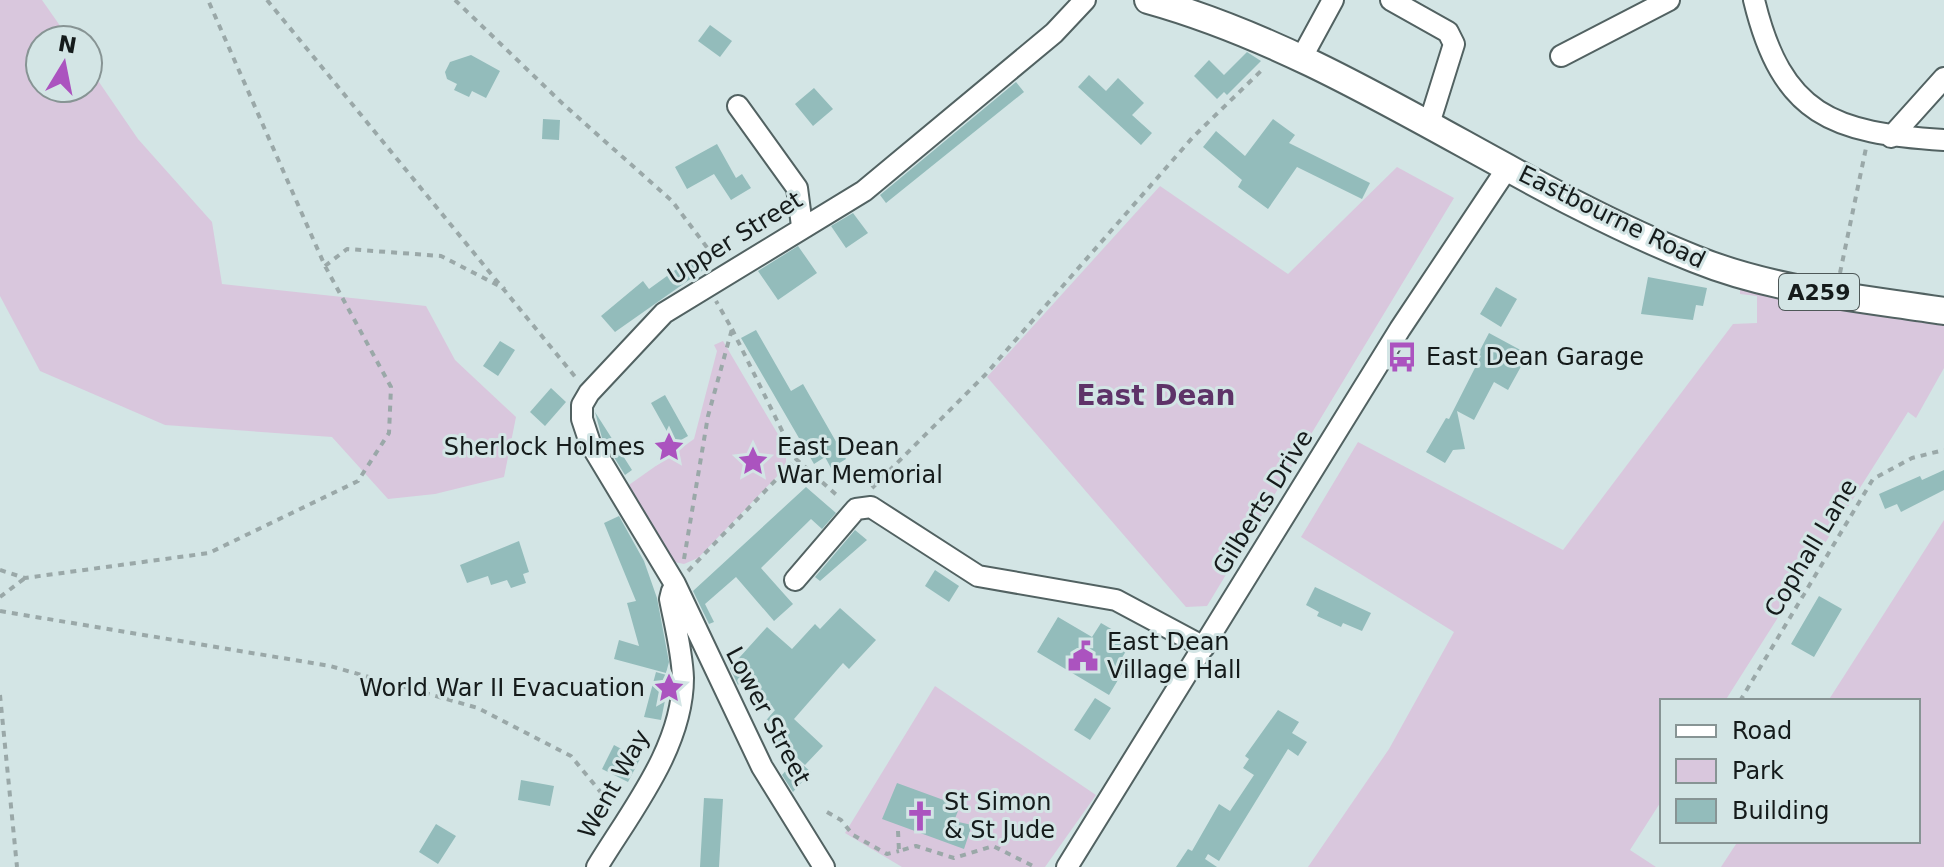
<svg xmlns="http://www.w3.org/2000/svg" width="1944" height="867" font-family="'DejaVu Sans',sans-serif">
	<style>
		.green { fill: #d9c7dd }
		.building { fill: #93bcbb }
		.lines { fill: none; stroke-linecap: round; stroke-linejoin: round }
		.minor-casing { stroke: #526262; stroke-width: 24 }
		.major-casing { stroke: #526262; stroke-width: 30 }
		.path { stroke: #9aa8a8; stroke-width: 4; stroke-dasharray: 6 6; stroke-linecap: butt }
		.minor { stroke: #fff; stroke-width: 20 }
		.major { stroke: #fff; stroke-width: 26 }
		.labels { text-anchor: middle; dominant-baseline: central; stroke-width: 6; stroke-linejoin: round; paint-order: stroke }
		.shield { fill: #d3e5e5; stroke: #4e5858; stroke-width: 2 }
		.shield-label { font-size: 22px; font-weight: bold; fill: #151b1b }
		.street-label { font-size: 24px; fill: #151b1b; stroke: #d3e5e5 }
		.poi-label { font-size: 24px; fill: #151b1b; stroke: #d3e5e5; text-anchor: start }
		.quarter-label { font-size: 28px; font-weight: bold; fill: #5e3368; stroke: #d3e5e5 }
	</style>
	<rect width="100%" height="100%" fill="#d3e5e5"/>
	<path class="green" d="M0,0H42L70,40H40V88H88V66L138,139L212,222L222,284L426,306L455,360L516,417L504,477L435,494L388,499L332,437L165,425L40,371L0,296Z
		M1397,167L1454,198L1207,606L1186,607L987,377L1160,186L1288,274Z
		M1740,289L1944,316V368L1916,418L1908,412L1725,701H1662V800L1630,850L1656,867H1308L1389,749L1454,632L1301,537L1358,442L1563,550L1733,324L1757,323V296L1740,294Z
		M723,341L786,448V467L698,558L684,564L674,562L626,487L694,439L717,351L714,345Z
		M1944,520V867H1721L1738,841H1918V701H1828Z
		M935,686L1096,795L1045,867H902L845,833Z"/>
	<path class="building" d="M710,25L732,41L720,57L698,41Z
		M1247,52L1261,61L1227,95L1224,92L1217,99L1194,76L1209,60L1224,75Z
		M471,55L500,71L486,98L472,91L469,97L454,90L457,84L447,79L445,72L450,62Z
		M1089,75L1106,91L1118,78L1144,103L1132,115L1152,133L1141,145L1078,87Z
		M1016,82L1024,92L886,203L880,195Z
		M814,88L833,109L813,126L795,104Z
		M543,119L560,120L559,140L542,139Z
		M1273,119L1295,135L1289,143L1370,183L1362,199L1297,167L1268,209L1238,187L1242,180L1203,147L1216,131L1245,156Z
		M717,144L736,178L742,174L751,188L731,200L714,174L687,189L675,167Z
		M853,213L868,233L846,248L831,226Z
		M798,246L817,273L778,300L758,271Z
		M696,255L706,268L615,332L601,316L643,281L649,289Z
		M1648,277L1707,288L1703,306L1696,305L1693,320L1641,314Z
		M1496,287L1517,299L1501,327L1480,314Z
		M756,330L791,391L803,384L846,459L831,468L825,457L814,464L741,338Z
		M1489,333L1528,354L1508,390L1494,382L1474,420L1457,411L1465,449L1453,450L1445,463L1426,452L1446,418L1449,419L1481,356L1478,354Z
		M500,341L515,350L498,376L483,366Z
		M551,388L566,402L545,426L530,412Z
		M665,395L688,436L674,444L651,403Z
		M595,412L632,470L625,475L602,438Z
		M1944,470V490L1901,512L1897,504L1885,509L1879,494L1920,476L1922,480Z
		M806,487L836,513L822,529L811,519L761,568L793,604L774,621L736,577L705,604L714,622L709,624L693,591Z
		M619,516L644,561L657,598L669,662L666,673L614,659L619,640L639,646L627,603L636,601L604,523Z
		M855,530L867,540L820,581L815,577Z
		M519,541L529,572L523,574L526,583L511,588L507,580L491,585L488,576L467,583L460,565Z
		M935,570L959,586L949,602L925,586Z
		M1315,587L1371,613L1362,631L1343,623L1341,627L1317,616L1319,612L1306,605Z
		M1819,596L1842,609L1814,657L1791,644Z
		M840,608L876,640L849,669L843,663L794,719L823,746L805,765L762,725L775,710L742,680L738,685L730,668L767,627L792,649L815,624L820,629Z
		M1058,617L1092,637L1101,623L1132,641L1120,661L1127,665L1109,695L1037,652Z
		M656,672L670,676L661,720L644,717Z
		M1095,698L1111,708L1090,740L1074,730Z
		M1278,710L1299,722L1292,733L1307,742L1298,756L1288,749L1219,861L1208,854L1205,859L1217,867H1176L1188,849L1192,851L1219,804L1230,811L1254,775L1243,768L1249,759L1245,756Z
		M614,745L640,759L628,782L602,769Z
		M796,759L811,772L793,792L782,775Z
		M521,780L554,786L550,806L518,800Z
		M897,783L960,806L954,821L972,825L964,849L882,819Z
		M704,798L723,799L719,867H700Z
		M436,824L456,836L438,864L419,852Z"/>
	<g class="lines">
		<g class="minor-casing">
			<path id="minor" d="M1391,0L1448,32L1454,44L1429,124
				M1754,0C1782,116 1833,133 1944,140
				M1561,56L1669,0
				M1302,57L1333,0
				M738,106L797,188L802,226
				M1891,137L1944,78
				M795,580L856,509L871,507L978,576L1116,600L1204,647
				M597,867C631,811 683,747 683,678C682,651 675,625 670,599L672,591
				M824,867L762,767L675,584L590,443L582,419V405L589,393L664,313L864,191L1054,33L1085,0
				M1067,867L1400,329L1508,167"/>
		</g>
		<g class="major-casing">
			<path id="major" d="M1148,0C1345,55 1507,185 1695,259C1774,291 1860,298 1944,311"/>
		</g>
		<path class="path" d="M267,0L577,379
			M455,0L562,103L672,201L715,258
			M325,266L347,249L441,256L505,289
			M1840,273L1866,148
			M732,329L796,459L840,498
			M872,488L985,375L1193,137L1264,68
			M684,559L708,416L732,329L716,301
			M0,570L25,578L209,553L358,481L389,433L391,387L325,266L208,0
			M688,571L796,459
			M0,597L25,578
			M0,611L330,666L478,708L571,756L612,806
			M0,695L17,867
			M1740,701L1873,479L1912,458L1944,450
			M827,812L841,820L853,835L887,854L899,851
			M898,831L899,851L916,846L954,858L993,846L1035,867"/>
		<use href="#minor" class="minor"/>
		<use href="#major" class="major"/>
	</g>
	<defs>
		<g id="bus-bare" transform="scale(2.4)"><path d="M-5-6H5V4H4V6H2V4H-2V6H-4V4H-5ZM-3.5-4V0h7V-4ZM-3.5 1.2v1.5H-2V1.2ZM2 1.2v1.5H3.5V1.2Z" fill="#ab53bf" stroke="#d3e5e5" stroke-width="2.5" paint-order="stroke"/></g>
		<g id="sight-bare" transform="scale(2.4)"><path d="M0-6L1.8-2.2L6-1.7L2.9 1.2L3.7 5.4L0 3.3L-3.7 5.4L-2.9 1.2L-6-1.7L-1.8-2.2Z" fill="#ab53bf" stroke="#d3e5e5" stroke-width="2.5" paint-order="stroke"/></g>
		<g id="civic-bare" transform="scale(2.4)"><path d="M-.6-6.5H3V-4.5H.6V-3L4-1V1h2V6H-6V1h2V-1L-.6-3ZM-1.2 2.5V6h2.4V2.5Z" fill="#ab53bf" stroke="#d3e5e5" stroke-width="2.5" paint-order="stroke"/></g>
		<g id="church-bare" transform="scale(2.4)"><path d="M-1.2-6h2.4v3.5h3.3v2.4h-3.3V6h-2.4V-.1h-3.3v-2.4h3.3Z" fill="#ab53bf" stroke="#d3e5e5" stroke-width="2.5" paint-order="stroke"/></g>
	</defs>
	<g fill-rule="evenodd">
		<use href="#bus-bare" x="1402" y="357"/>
		<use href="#sight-bare" x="669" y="447"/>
		<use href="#sight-bare" x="753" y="461"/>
		<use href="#civic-bare" x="1083" y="656"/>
		<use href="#sight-bare" x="669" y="688"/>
		<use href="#church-bare" x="920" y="816"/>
	</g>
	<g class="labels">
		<rect class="shield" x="1779" y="274" width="80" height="36" rx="6"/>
		<g class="shield-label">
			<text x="1819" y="292">A259</text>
		</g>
		<g class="street-label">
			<text transform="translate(1612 217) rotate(26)">Eastbourne Road</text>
			<text transform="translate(735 238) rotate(-32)">Upper Street</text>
			<text transform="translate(1263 502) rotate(-58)">Gilberts Drive</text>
			<text transform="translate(1811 548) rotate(-59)">Cophall Lane</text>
			<text transform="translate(768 716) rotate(62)">Lower Street</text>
			<text transform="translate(614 784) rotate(-61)">Went Way</text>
		</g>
		<g class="poi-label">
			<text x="1426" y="357">East Dean Garage</text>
			<text x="645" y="447" text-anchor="end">Sherlock Holmes</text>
			<text x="777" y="447">East Dean<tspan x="777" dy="28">War Memorial</tspan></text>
			<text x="1107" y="642">East Dean<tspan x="1107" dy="28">Village Hall</tspan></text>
			<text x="645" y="688" text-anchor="end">World War II Evacuation</text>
			<text x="944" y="802">St Simon<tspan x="944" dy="28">&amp; St Jude</tspan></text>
		</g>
		<g class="quarter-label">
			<text x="1156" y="395">East Dean</text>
		</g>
	</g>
	<rect x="1660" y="699" width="260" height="144" fill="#d3e5e5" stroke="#879494" stroke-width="2"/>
	<rect x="1676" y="725" width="40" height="12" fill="#ffffff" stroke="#879494" stroke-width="2"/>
	<text x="1732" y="739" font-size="24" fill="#151b1b">Road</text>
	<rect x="1676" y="759" width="40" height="24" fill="#d9c7dd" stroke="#879494" stroke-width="2"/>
	<text x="1732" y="779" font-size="24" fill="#151b1b">Park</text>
	<rect x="1676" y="799" width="40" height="24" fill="#93bcbb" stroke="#879494" stroke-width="2"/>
	<text x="1732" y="819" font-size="24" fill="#151b1b">Building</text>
	<g transform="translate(64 64) rotate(10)"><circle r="38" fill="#d3e5e5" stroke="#879494" stroke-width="2"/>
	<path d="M0-6L14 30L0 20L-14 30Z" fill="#ab53bf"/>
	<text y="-12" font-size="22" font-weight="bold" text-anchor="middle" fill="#151b1b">N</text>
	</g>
</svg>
